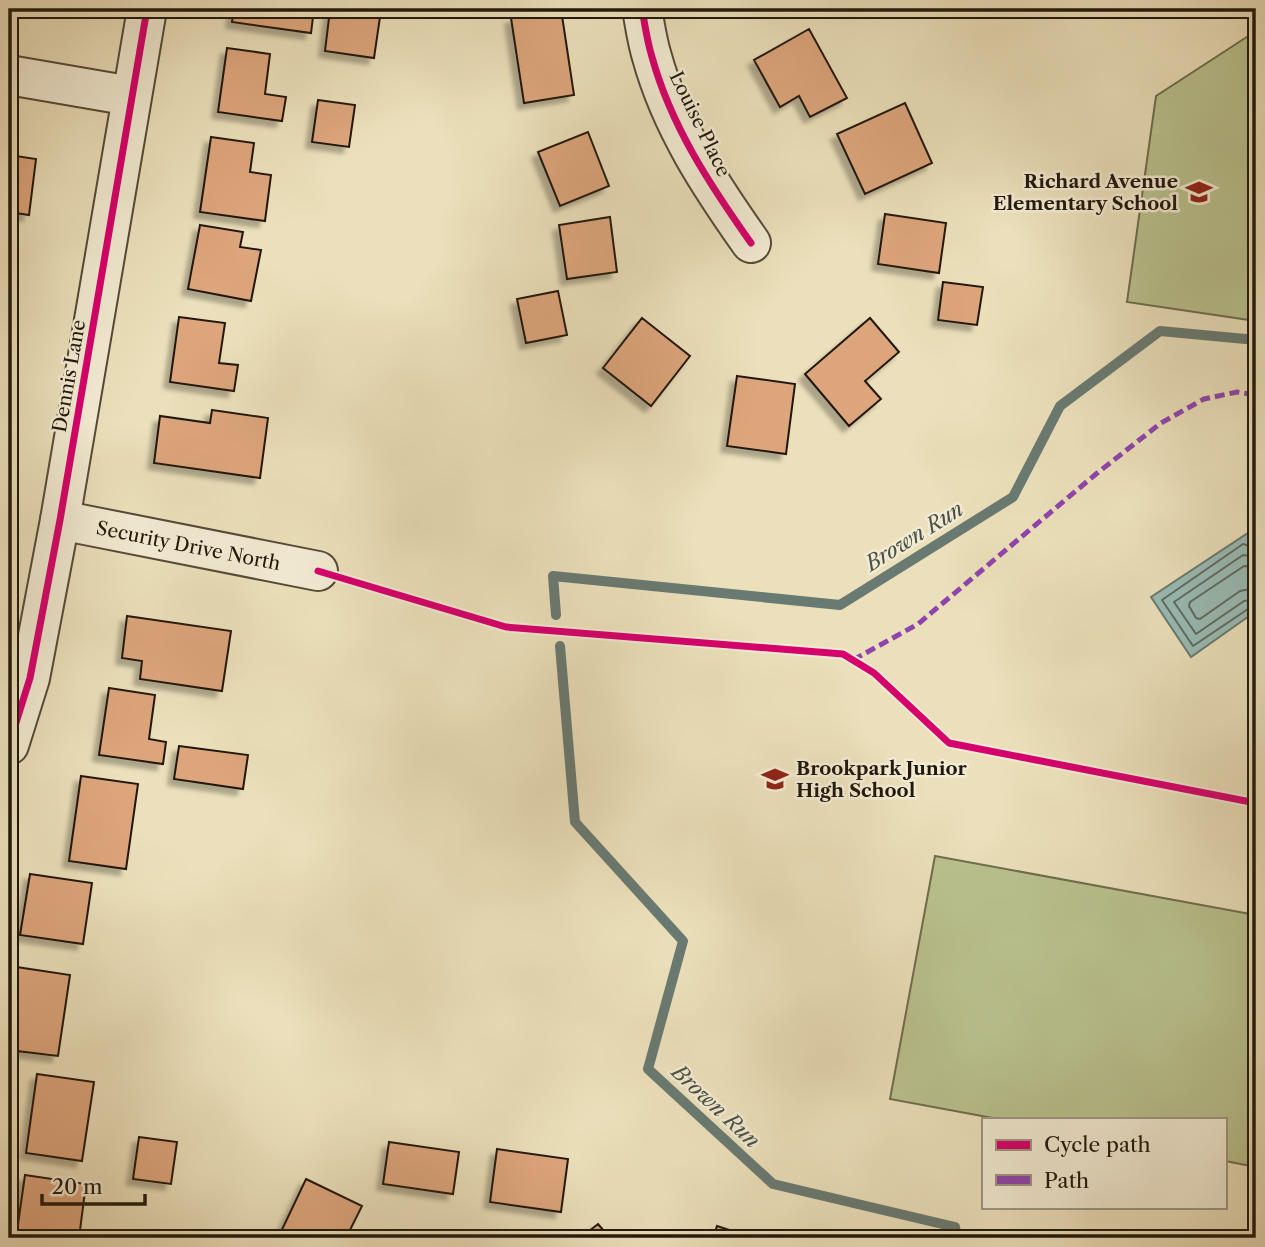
<svg xmlns="http://www.w3.org/2000/svg" width="1265" height="1247" font-family="'Libre Caslon Text',serif">
	<style>
		.green { fill: #b9c28f; stroke: #6d6d4e; stroke-width: 2 }
		.water { fill: #99bcb6; stroke: #697a72; stroke-width: 2 }
		.lines { fill: none; stroke-linecap: round; stroke-linejoin: round }
		.shore { stroke: #5d6a61; stroke-width: 2 }
		.stream { stroke: #697a72; stroke-width: 10 }
		.building { fill: #dda57c; stroke: #21180c; stroke-width: 2; filter: url(#shadow) }
		.minor-casing { stroke: #544a38; stroke-width: 42 }
		.minor { stroke: #f2ebd3; stroke-width: 38 }
		.quiet { stroke: #8e44ad; stroke-width: 5; stroke-dasharray: 10 5; stroke-linecap: butt }
		.cycleway-casing { stroke: #f2ebd3; stroke-width: 11 }
		.cycleway { stroke: #d6006c; stroke-width: 7 }
		.labels { text-anchor: middle; dominant-baseline: central; stroke-width: 5; stroke-linejoin: round; paint-order: stroke }
		.street-label { font-size: 19px; fill: #21180c; stroke: #f2ebd3 }
		.poi-label { font-size: 19px; font-weight: bold; fill: #21180c; stroke: #f2ebd3; text-anchor: end }
		.water-label { font-size: 21px; font-style: italic; fill: #4b5148; stroke: #f2ebd3 }
	</style>
	<defs>
		<filter id="shadow"><feDropShadow dx="-6" dy="6" stdDeviation="2" flood-color="#0004"/></filter>
	</defs>
	<rect width="100%" height="100%" fill="#ebe0bb"/>
	<filter id="stains"><feTurbulence type="fractalNoise" baseFrequency=".00286" numOctaves="4"/><feColorMatrix values="0 0 0 0 .2 0 0 0 0 .09 0 0 0 0 .02 0 0 0 .5 -.17"/></filter>
	<radialGradient id="worn" r=".72"><stop offset=".6" stop-color="#630" stop-opacity="0"/><stop offset="1" stop-color="#630" stop-opacity=".3"/></radialGradient>
	<path class="green" d="M1256,31V321L1127,302L1156,96Z
		M935,856L1256,915V1167L1225,1161V1119H998L890,1099Z"/>
	<path class="water" d="M1248,533L1256,545V615L1252,614L1191,657L1151,597Z"/>
	<g class="lines">
		<path class="shore" d="M1256,548L1243,544L1162,600L1193,646L1248,609L1256,608
			M1256,557L1243,555L1174,602L1196,634L1244,601L1256,599
			M1256,567L1244,566L1190,602L1189,606L1196,618L1200,619L1240,591L1256,588"/>
		<path class="stream" d="M556,615L553,576L840,605L1013,497L1060,406L1160,331L1256,340
			M560,646L575,822L683,941L648,1069L773,1184L955,1227L957,1238"/>
	</g>
	<path class="building" d="M234,9H314L311,33L232,22Z
		M561,9L574,95L524,103L511,18Z
		M330,10L380,17L374,58L325,51Z
		M809,29L847,98L810,117L799,96L780,107L754,60Z
		M227,48L270,54L265,94L286,97L282,121L218,112Z
		M318,100L355,105L349,147L312,142Z
		M905,103L932,163L865,194L837,134Z
		M588,132L609,186L560,206L538,152Z
		M211,137L254,143L250,172L271,175L265,221L200,212Z
		M9,155L36,159L29,215L9,212Z
		M885,214L946,223L939,273L878,264Z
		M610,217L617,272L567,279L559,225Z
		M200,225L243,232L240,247L261,250L251,301L188,289Z
		M9,281L17,282L9,339Z
		M943,282L983,287L977,325L938,320Z
		M558,291L567,335L526,343L517,299Z
		M179,317L225,323L219,363L238,365L234,391L170,382Z
		M642,318L690,356L651,406L603,368Z
		M870,318L899,352L865,381L881,399L849,426L805,374Z
		M737,376L795,384L786,454L727,446Z
		M212,410L268,418L260,478L154,463L160,416L210,423Z
		M127,616L231,631L222,691L140,679L142,661L122,658Z
		M109,688L155,695L149,739L166,742L163,764L99,755Z
		M179,746L248,755L243,789L174,779Z
		M81,776L138,784L126,869L69,861Z
		M30,874L92,883L83,944L20,935Z
		M10,966L70,975L58,1056L9,1050Z
		M37,1074L94,1082L82,1161L26,1153Z
		M139,1137L177,1142L171,1184L133,1179Z
		M389,1142L459,1152L453,1194L383,1184Z
		M497,1149L568,1159L561,1212L490,1202Z
		M25,1175L86,1184L79,1238H16Z
		M306,1179L362,1206L346,1238H278Z
		M598,1224L610,1238H580Z
		M717,1226L754,1238H713Z"/>
	<g class="lines">
		<g class="minor-casing">
			<g id="minor">
				<path d="M642,9C645,25 647,41 652,57C671,126 710,185 751,243"/>
				<path d="M9,75L131,96"/>
				<path id="s1" d="M60,520L318,571"/>
				<path d="M9,745L30,678L60,520L147,9"/>
			</g>
		</g>
		<use href="#minor" class="minor"/>
		<path class="quiet" d="M853,660L918,624L1096,474L1161,423L1204,399L1237,392L1256,395"/>
		<g class="cycleway-casing">
			<path id="cycleway" d="M642,9C645,25 647,41 652,57C671,126 710,185 751,243
				M318,571L506,627L843,654L874,673L949,743L1256,803
				M9,745L30,678L60,520L147,9"/>
		</g>
		<use href="#cycleway" class="cycleway"/>
	</g>
	<defs>
		<g id="school-bare" transform="scale(2.1)"><path d="M0-5L7-2L0 1L-7-2ZM-4 1L0 2.5L4 1V4Q0 6-4 4Z" fill="#8f2418" stroke="#f2ebd3" stroke-width="2.5" paint-order="stroke"/></g>
	</defs>
	<g fill-rule="evenodd">
		<use href="#school-bare" x="1199" y="192"/>
		<use href="#school-bare" x="775" y="779"/>
	</g>
	<g class="labels">
		<g class="street-label">
			<text transform="translate(700 124) rotate(64)">Louise Place</text>
			<text transform="translate(69 376) rotate(-80)">Dennis Lane</text>
			<text stroke="none"><textPath href="#s1" startOffset="131">Security Drive North</textPath></text>
		</g>
		<g class="poi-label">
			<text x="1178" y="181">Richard Avenue<tspan x="1178" dy="22">Elementary School</tspan></text>
			<text x="796" y="768" text-anchor="start">Brookpark Junior<tspan x="796" dy="22">High School</tspan></text>
		</g>
		<g class="water-label">
			<text transform="translate(914 536) rotate(-32)">Brown Run</text>
			<text transform="translate(716 1106) rotate(43)">Brown Run</text>
		</g>
	</g>
	<rect width="1265" height="1247" fill="none" stroke="#ebe0bb" stroke-width="35"/>
	<rect x="10" y="10" width="1244" height="1226" fill="none" stroke="#21180c" stroke-width="3.5"/>
	<rect x="18" y="18" width="1230" height="1212" fill="none" stroke="#21180c" stroke-width="2"/>
	<rect x="982" y="1118" width="245" height="91" fill="#f2ebd3" stroke="#9e9783" stroke-width="2"/>
	<rect x="996" y="1140" width="35" height="10" fill="#d6006c" stroke="#9e9783" stroke-width="2"/>
	<text x="1044" y="1152" font-size="21" fill="#21180c">Cycle path</text>
	<rect x="996" y="1175" width="35" height="10" fill="#8e44ad" stroke="#9e9783" stroke-width="2"/>
	<text x="1044" y="1188" font-size="21" fill="#21180c">Path</text>
	<path d="M42 1194v10h103v-10" fill="none" stroke="#21180c" stroke-width="3.5"/>
	<text x="52" y="1194" font-size="21" fill="#21180c" stroke="#f2ebd3" stroke-width="5" paint-order="stroke">20 m</text>
	<rect width="100%" height="100%" filter="url(#stains)"/>
	<rect width="100%" height="100%" fill="url(#worn)"/>
</svg>
